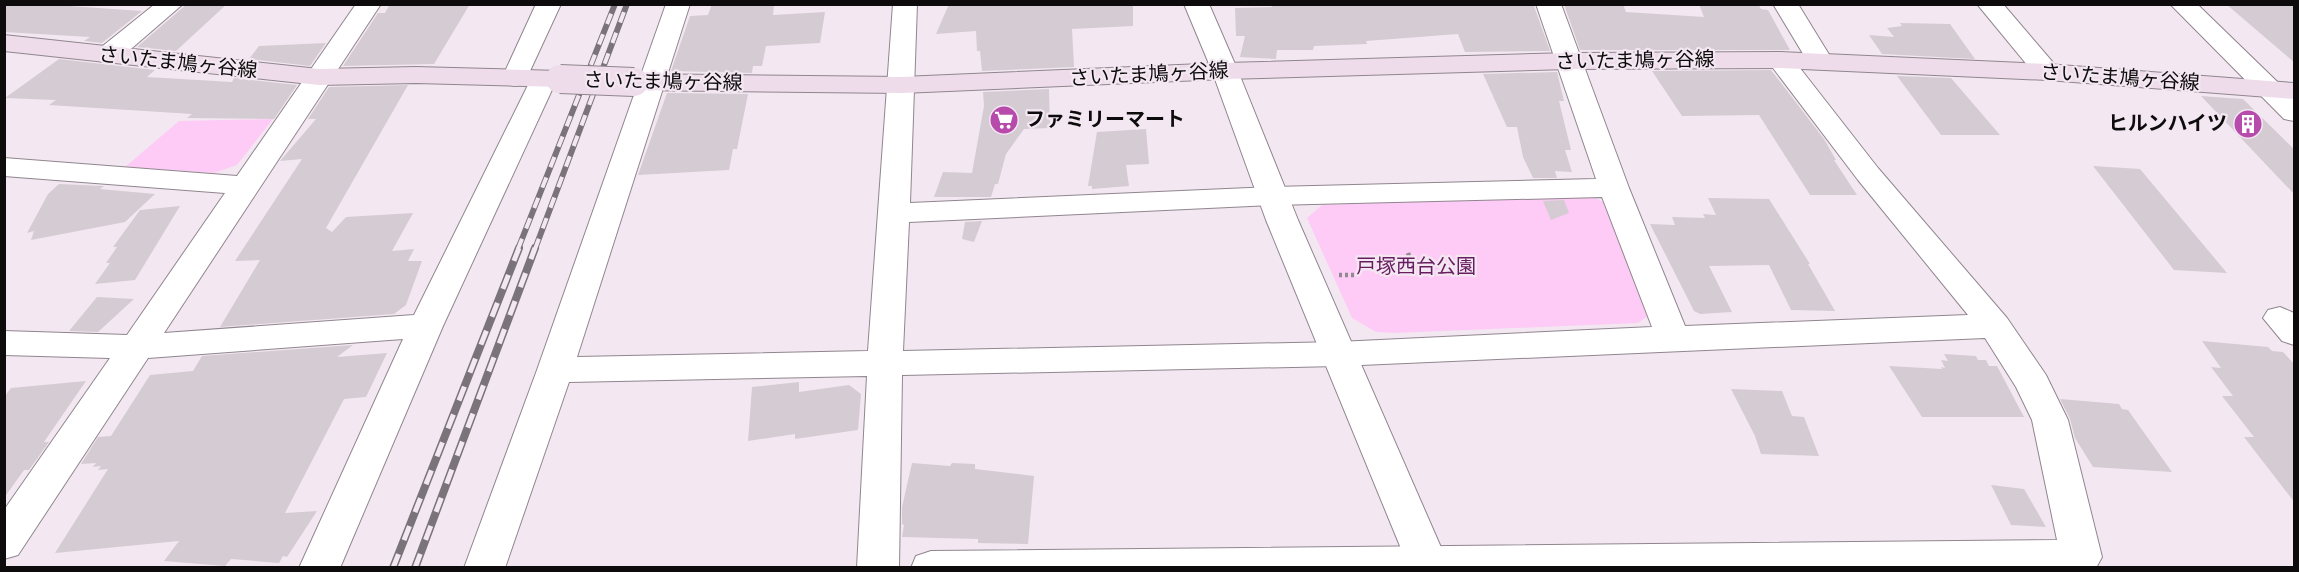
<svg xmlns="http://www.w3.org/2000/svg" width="2299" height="572" font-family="'Varela Round','Noto Sans JP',sans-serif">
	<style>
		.green { fill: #fdcbf5 }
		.building { fill: #d5cbd3 }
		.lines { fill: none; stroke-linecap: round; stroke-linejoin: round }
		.minor-casing { stroke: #90868e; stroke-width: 2 }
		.tertiary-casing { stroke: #90868e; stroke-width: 2 }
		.secondary-casing { stroke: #90868e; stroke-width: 2 }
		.path { stroke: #918a90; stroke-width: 4.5; stroke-dasharray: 3 3; stroke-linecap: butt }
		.minor { fill: #fff; fill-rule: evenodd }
		.tertiary { fill: #fff; fill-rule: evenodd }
		.secondary { fill: #eedceb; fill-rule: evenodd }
		.rail-far1-casing { stroke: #7a7379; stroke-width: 6 }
		.rail-casing { stroke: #7a7379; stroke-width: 8 }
		.rail-far1 { stroke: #f3e8f1; stroke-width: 4; stroke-dasharray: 11; stroke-linecap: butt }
		.rail { stroke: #f3e8f1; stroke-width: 5; stroke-dasharray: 15; stroke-linecap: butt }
		.secondary-bridge-casing { stroke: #90868e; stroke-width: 30; stroke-linecap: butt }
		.secondary-bridge { stroke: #eedceb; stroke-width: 28 }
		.labels { text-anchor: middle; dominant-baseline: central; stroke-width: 4.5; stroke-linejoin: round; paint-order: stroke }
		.street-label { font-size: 20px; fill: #0e0b0d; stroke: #f3e8f1 }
		.poi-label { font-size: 20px; font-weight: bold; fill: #0e0b0d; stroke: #f3e8f1; text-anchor: start }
		.park-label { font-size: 20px; fill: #671c60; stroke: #f3e8f1 }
	</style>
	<rect width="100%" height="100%" fill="#f3e8f1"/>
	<path class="green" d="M273,119L237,165L214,173L125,167L179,121Z
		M1590,195L1611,206L1648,316L1638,323L1395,333L1376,332L1352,318L1307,218L1322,205Z"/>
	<path class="building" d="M4,4H40L142,11L102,43L84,41L90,37L4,32Z
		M187,4H227L176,51L137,47Z
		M390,4H470L434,64L343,66L378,13H385Z
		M712,4H774L773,15L825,12L820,43L766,46L762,66H753L752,73L671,71L690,16L708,15Z
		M949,4H1133V26L1072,29L1074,67L982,71L980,51H977L976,31L936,34Z
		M1272,4L1534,6L1550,51L1465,52L1458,34L1366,41L1367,44L1314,46L1313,50H1277L1276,59L1240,57L1245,36H1236L1235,8L1272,7Z
		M1564,4H1623L1626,12L1704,17L1699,4H1758L1761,9L1768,10L1790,50H1580Z
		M2226,4H2295V63Z
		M1900,23L1950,24L1975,59L1882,54L1869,35L1894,37L1887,28L1902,26Z
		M326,43L310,66L249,59L259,46Z
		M59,59L155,70L147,77L232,82L234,78L297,85L274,119L187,118L192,114L49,105L56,100L5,98Z
		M1771,70L1824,139L1836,160H1834L1857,195H1810L1759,115L1682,116L1652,71Z
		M1557,72L1564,101H1559L1571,150H1565L1572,172L1555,171L1557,178H1533L1523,157L1517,127H1507L1483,74Z
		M1897,76L1951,78L2000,135H1941Z
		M408,85L326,228L332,232L346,217L413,213L392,251L414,249L408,261H422L406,305L394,314L220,327L260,260L235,261L302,159L280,161L316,119H308L329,87Z
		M1049,89L1050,128L1024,129L1006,154L998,184H995L991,197H934L943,172L972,173L984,106L983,92Z
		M667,93L748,94L737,149H733L729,170L638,175Z
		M2201,96L2243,99L2295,150V195Z
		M1146,129L1149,164L1126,165L1129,186L1092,189V186H1088L1097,132Z
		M2093,166L2140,169L2227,273L2174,270Z
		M59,184L104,186L100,189L155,194L125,222L31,240L34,231L27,233L48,194Z
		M1708,198L1769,199L1810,264H1808L1835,311L1791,310L1769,265L1709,266L1732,312L1700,314L1694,311L1650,224L1675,225L1672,217L1705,218L1703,214L1716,215Z
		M1564,200L1569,213L1551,220L1543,201Z
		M180,206L135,280L95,284L110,263H106L117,247H113L140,210Z
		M982,221L974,242L962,239L965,222Z
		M97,297L134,299L98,332L69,331Z
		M2202,341L2268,347L2272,351L2283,352L2295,365V503L2244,437H2254L2222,396H2233L2211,367L2221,368Z
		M353,345L337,357L387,353L366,397L344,399L285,513L317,511L287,557L283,556L279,563L231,559L225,566L164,561L179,541L55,553L108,469L98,470L101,466L93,467L96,463L81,464L98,437L111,436L150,375L193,371L202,356Z
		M1944,354L1976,356L1978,360H1986L1989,366H1997L2024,417H1922L1889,366L1942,369L1941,367L1945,368L1941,360L1948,361Z
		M86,381L44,442H49L29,470H24L4,498V397L11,388Z
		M799,382V392L849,385L861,394L858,430L795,439V434L748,441L752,387Z
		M1731,389L1782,391L1792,416L1804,417L1819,456L1761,454L1755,436Z
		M2060,399L2119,404L2122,409L2128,410L2172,472L2093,467L2075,438L2070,419Z
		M912,463L950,466L952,463L975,464V469L1034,476L1028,544L978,543V539L902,537L904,525L902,524V507Z
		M1991,485L2024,489L2046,527L2011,525Z"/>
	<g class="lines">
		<g class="minor-casing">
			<path id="minor" d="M155,4H183L117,61L108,63L99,61L95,55L99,49Z
				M356,4H381L164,333L414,315L531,79L535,73L544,71L553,73L557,79L443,326L340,568H299L403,339L148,358L18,555L4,559V510L110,358L4,355V331L127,335L225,193L4,176V158L237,176Z
				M536,4H561L524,84L515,86L506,84L502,78Z
				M666,4H690L577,357L868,351L893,4H917L910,203L1273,187L1596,179L1536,4H1561L1629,188L1685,326L1968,315L1858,180L1767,60L1771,54L1780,52L1789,54L1878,168L2007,318L2046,375L2068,420L2102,557L2096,568H911L916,556L931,551L2057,540L2032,420L2016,387L1985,338L1338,366L902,375L899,568H857L867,376L569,382L505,568H464L537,370ZM1602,197L1652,327L1338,342L903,351L909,222L1273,205Z
				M1773,4H1798L1833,61L1829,67L1820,69L1811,67Z
				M1977,4H2003L2056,66L2060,72L2056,78L2047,80L2038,78Z
				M2170,4H2197L2294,98V121L2284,119Z
				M2280,307L2294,313V345L2282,341L2263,318L2268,310Z"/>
		</g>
		<g class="tertiary-casing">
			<path id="tertiary" d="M1184,4H1209L1238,71L1298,220L1450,568H1409L1266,220L1212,71Z"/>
		</g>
		<g class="secondary-casing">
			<path id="secondary" d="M4,35L319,69L416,67L560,71L569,73L573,79L569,85L560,87L416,83L319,85L4,51Z
				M1780,52L2047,64L2294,83V99L2047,80L1780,68L1570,69L1225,79L902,93L634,90L624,88L621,82L624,76L634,74L902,77L1225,63L1570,53Z"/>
		</g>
		<path class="path" d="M1408,253L1412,265
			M1339,275H1354"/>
		<use href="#minor" class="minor"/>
		<use href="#tertiary" class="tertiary"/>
		<use href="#secondary" class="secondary"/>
		<g class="rail-far1-casing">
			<path id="rail-far1" d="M518,249L615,4
				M535,249L627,4"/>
		</g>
		<g class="rail-casing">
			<path id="rail" d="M393,568L519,248
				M415,568L535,248"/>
		</g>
		<use href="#rail-far1" class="rail-far1"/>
		<use href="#rail" class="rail"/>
		<g class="secondary-bridge-casing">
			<path id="secondary-bridge" d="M560,79L634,82"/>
		</g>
		<use href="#secondary-bridge" class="secondary-bridge"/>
	</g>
	<defs>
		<g id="supermarket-disc" transform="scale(1.5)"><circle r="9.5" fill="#b74bac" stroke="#f3e8f1"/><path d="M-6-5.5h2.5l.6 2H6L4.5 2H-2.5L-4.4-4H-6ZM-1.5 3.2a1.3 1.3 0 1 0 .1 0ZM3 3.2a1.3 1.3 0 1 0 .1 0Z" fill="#fff"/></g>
		<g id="building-disc" transform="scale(1.5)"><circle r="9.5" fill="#b74bac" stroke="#f3e8f1"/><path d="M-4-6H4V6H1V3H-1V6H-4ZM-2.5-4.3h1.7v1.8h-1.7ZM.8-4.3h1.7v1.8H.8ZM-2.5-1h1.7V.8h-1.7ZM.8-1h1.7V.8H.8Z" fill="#fff"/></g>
	</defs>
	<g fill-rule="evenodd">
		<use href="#supermarket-disc" x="1004" y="120"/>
		<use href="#building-disc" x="2248" y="124"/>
	</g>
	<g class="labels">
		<g class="street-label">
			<text transform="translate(1635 61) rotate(-1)">さいたま鳩ヶ谷線</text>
			<text transform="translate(178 63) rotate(6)">さいたま鳩ヶ谷線</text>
			<text transform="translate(1149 75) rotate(-3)">さいたま鳩ヶ谷線</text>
			<text transform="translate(2120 78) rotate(4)">さいたま鳩ヶ谷線</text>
			<text transform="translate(663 82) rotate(1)">さいたま鳩ヶ谷線</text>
		</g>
		<g class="poi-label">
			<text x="1025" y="120">ファミリーマート</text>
			<text x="2227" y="124" text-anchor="end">ヒルンハイツ</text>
		</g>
		<g class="park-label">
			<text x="1416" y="267">戸塚西台公園</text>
		</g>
	</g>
	<rect width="2299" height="572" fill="none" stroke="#0e0b0d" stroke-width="12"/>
</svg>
